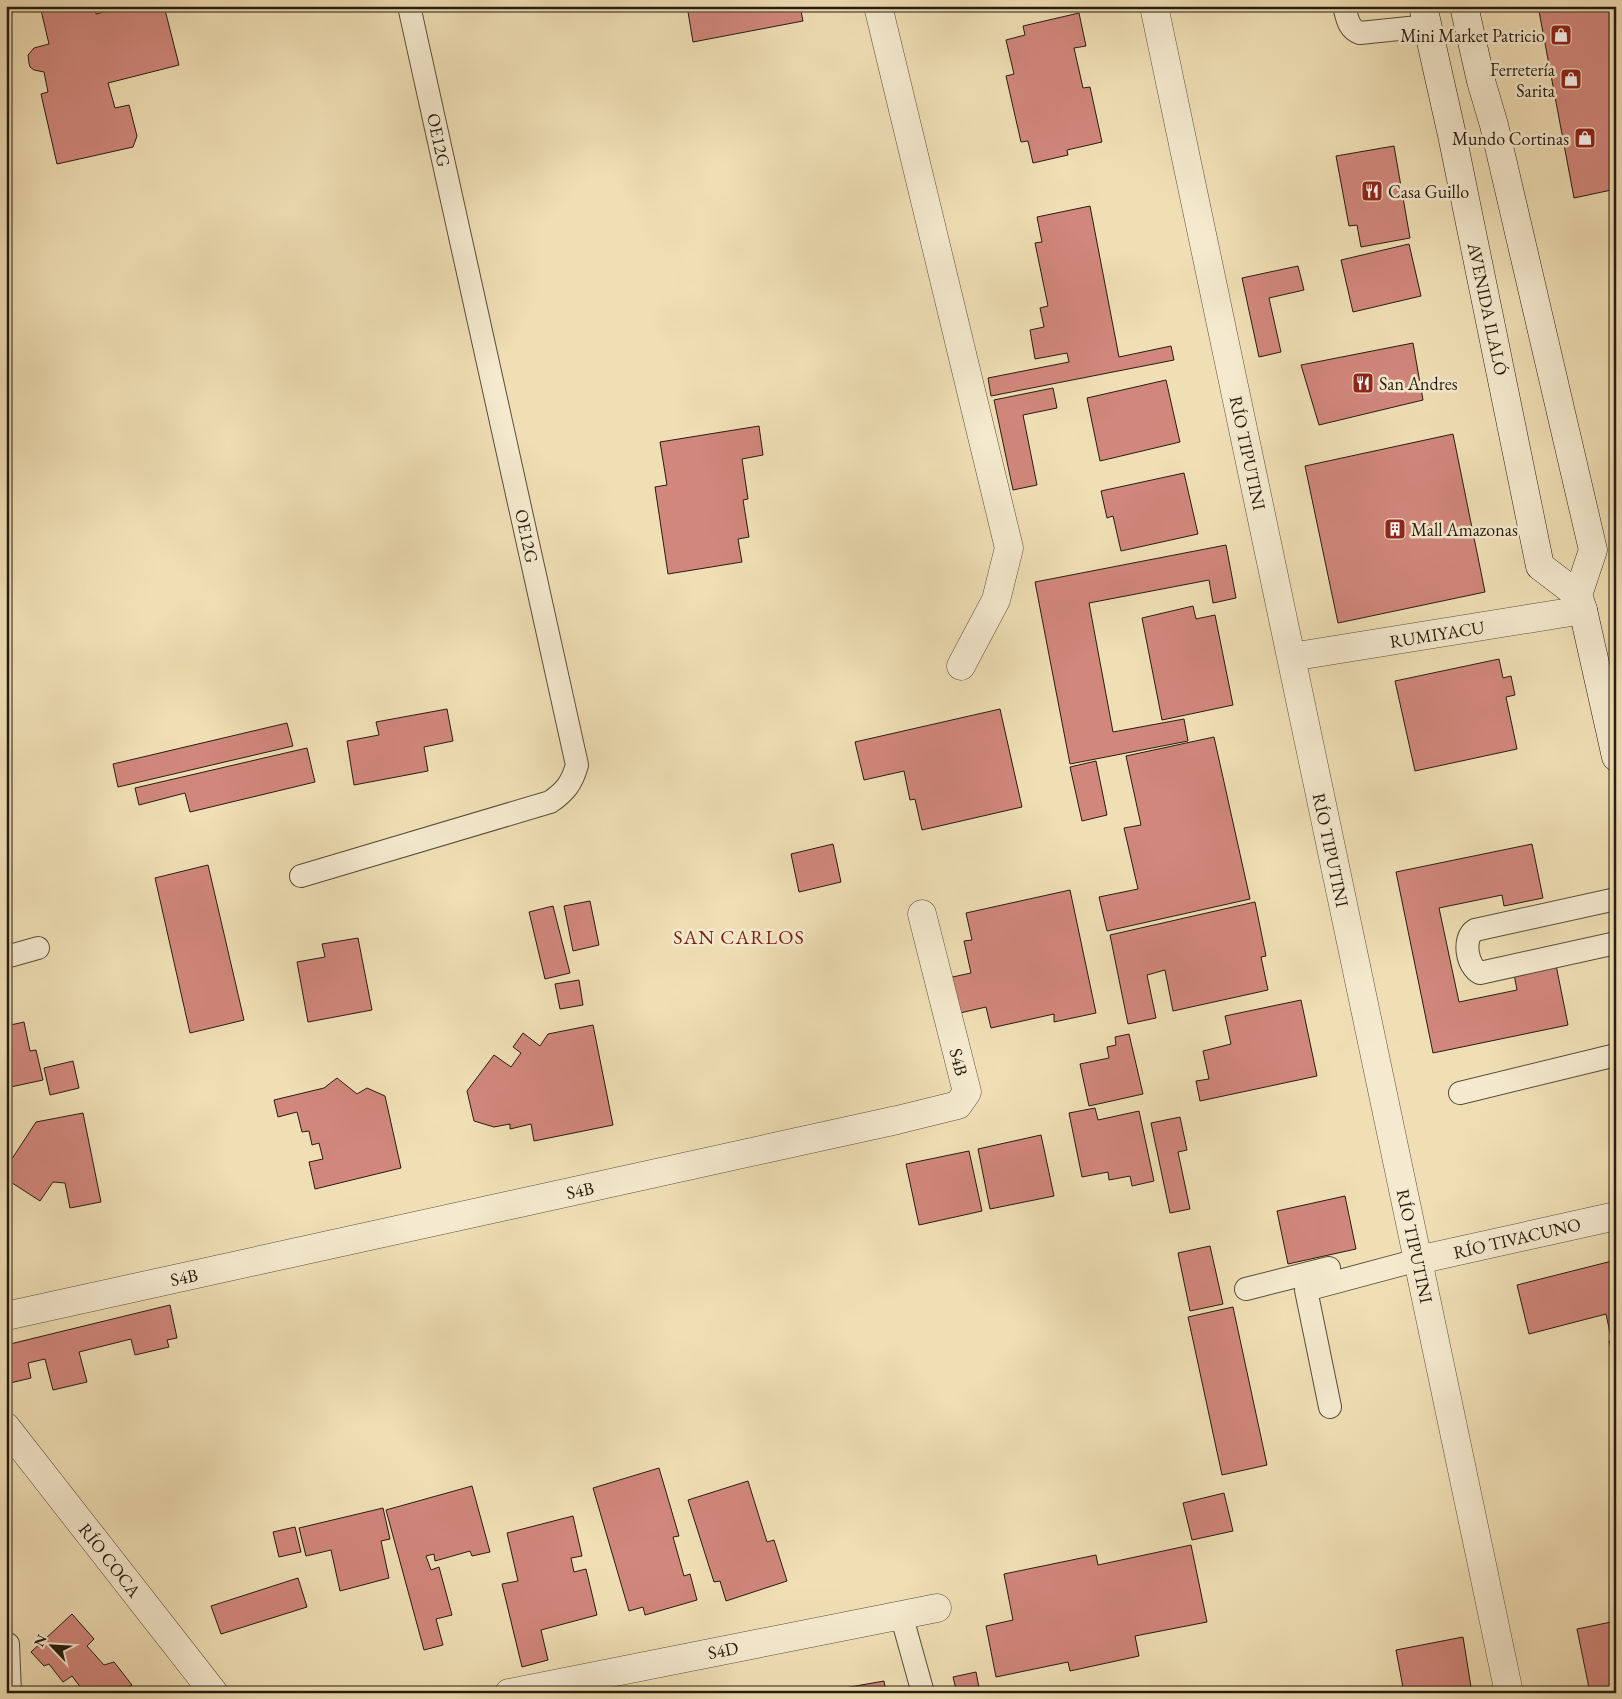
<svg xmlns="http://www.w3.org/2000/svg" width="1622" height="1699" font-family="'EB Garamond',serif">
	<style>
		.building { fill: #d1877c; stroke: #261c10 }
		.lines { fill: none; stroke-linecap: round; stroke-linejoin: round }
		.lane-casing { stroke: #584d39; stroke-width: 24 }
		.street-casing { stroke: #584d39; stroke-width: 29 }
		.secondary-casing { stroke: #261c10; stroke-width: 29 }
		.lane { stroke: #f5eacf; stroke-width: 22 }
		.street { stroke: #f5eacf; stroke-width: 28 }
		.secondary { stroke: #f5eacf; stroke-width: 28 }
		.labels { text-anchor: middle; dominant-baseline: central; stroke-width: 5; stroke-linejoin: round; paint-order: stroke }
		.poi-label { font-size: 18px; fill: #261c10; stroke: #f5eacf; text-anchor: end }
		.street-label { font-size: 18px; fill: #261c10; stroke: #f5eacf }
		.quarter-label { font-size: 20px; letter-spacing: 1px; fill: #7a1f14; stroke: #f5eacf }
	</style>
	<rect width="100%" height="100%" fill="#f0dfb5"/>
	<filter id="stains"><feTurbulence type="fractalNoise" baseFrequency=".004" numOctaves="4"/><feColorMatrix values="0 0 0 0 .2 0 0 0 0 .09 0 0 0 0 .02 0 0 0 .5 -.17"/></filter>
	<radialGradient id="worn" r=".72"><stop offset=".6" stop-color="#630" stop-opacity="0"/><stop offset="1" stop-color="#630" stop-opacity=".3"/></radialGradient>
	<path class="building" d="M40,6H94L96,14L127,6H164L179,65L108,83L115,108L129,105L137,136L133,147L57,164L41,94L48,92L44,72L34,70L30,67L29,63L28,55L34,48L49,44Z
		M687,6H800L803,21L693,42Z
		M1538,6H1616V189L1574,198Z
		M1079,13L1086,46L1074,48L1083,88L1090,87L1102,142L1067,150L1068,155L1033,163L1028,141L1021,142L1006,76L1014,74L1006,40L1025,35L1023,26Z
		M1394,146L1410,238L1361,247L1357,225L1349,226L1336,156Z
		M1090,206L1119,357L1171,346L1174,360L991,396L988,378L1069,362L1067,353L1035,359L1030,330L1044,327L1040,308L1048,306L1035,243L1042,242L1037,217Z
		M1409,244L1421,296L1353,312L1341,260Z
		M1298,266L1304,290L1269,298L1281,352L1259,357L1242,278Z
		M1413,343L1423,400L1319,425L1301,365Z
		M1166,380L1180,442L1100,461L1087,398Z
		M1053,388L1057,408L1023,415L1037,485L1013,490L994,400Z
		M759,426L763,455L742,459L748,499L743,500L749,537L738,539L742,562L668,574L655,487L667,485L660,442Z
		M1453,434L1485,592L1338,623L1305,466Z
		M1184,473L1198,534L1121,551L1113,516L1107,518L1101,491Z
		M1226,545L1236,598L1213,603L1209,580L1089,603L1113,732L1184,719L1188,741L1070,764L1035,582Z
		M1193,606L1196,619L1215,615L1233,705L1162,720L1142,618Z
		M1499,659L1503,678L1511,676L1515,695L1506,697L1517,749L1415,771L1395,681Z
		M447,709L453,741L424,747L428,771L354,785L347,741L379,735L376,722Z
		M1000,709L1022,807L922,830L915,799L910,800L904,771L864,780L855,742Z
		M287,723L293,746L118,787L113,764Z
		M1214,737L1250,899L1107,931L1099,897L1138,889L1124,828L1141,825L1126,756Z
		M307,748L315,782L190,812L185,793L139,805L135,788Z
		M1096,761L1107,815L1082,821L1070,767Z
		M833,844L841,882L799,892L791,854Z
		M1532,844L1543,898L1504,906L1502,895L1439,908L1459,1002L1517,990L1514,974L1556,965L1568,1025L1433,1053L1396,872Z
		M208,865L244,1020L190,1033L155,878Z
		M1070,890L1096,1013L1054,1022V1014L991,1028L986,1007L956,1014L948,978L971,973L964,941L972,940L966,913Z
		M590,901L599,945L573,951L564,906Z
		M1255,902L1266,956L1261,957L1268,990L1173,1011L1165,970L1147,975L1156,1018L1128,1024L1110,935Z
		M553,906L570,973L545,979L529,912Z
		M358,938L372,1010L308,1022L297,962L325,957L322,944Z
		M579,980L583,1005L560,1009L555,984Z
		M1301,1000L1317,1076L1200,1101L1196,1081L1209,1079L1203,1051L1231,1044L1225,1016Z
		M24,1022L30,1051L36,1050L43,1080L6,1088V1026Z
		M593,1025L613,1125L534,1141L531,1124L510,1129V1124L494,1127L474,1121L467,1091L494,1055L511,1067L521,1053L513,1047L523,1033L540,1046L548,1034Z
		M1129,1034L1143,1094L1089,1106L1080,1064L1109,1058L1107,1047L1116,1045L1115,1037Z
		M73,1061L79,1088L50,1095L44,1068Z
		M337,1078L357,1094L367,1088L385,1096L401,1168L315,1189L309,1162L323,1159L319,1143L312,1145L309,1131L302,1132L297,1112L278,1117L274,1100L324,1088Z
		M1095,1108L1098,1120L1139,1111L1154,1181L1132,1186L1130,1176L1109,1180L1108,1172L1082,1177L1069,1113Z
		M83,1113L101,1202L70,1208L65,1183L53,1182L40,1201L6,1179V1168L36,1122Z
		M1180,1117L1187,1150L1178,1152L1190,1209L1170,1213L1151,1123Z
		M1041,1135L1054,1196L990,1209L978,1149Z
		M969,1151L982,1211L919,1225L906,1164Z
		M1345,1196L1356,1249L1288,1264L1277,1211Z
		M1210,1246L1223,1304L1190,1311L1178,1253Z
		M1616,1260V1341L1612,1342L1606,1314L1529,1334L1517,1285Z
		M170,1305L177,1338L167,1340L169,1347L135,1355L131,1339L79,1352L87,1382L53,1390L45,1359L28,1363L31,1378L6,1384V1345Z
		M1233,1307L1267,1465L1222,1475L1188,1317Z
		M1609,1341H1616V1371Z
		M659,1468L679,1536L673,1537L684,1576L690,1574L697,1600L645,1615L643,1607L629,1611L593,1488Z
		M748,1481L767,1542L774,1540L787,1581L726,1601L720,1581L714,1582L688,1500Z
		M472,1486L490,1552L472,1556L470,1551L435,1561L434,1554L426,1556L431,1570L439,1567L452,1615L436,1619L443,1645L424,1650L386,1510Z
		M1224,1493L1233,1531L1192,1540L1183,1503Z
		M383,1508L390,1539L381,1541L389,1578L340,1591L331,1550L306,1556L299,1528Z
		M573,1516L582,1556L571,1558L574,1572L586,1569L597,1615L541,1630L548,1660L522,1667L502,1584L518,1581L507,1533Z
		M295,1527L301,1552L279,1557L273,1532Z
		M1191,1545L1207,1622L1135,1636L1139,1656L1070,1671L1068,1662L996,1677L986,1626L1013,1620L1004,1574L1096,1555L1098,1565Z
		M298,1578L307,1607L221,1634L211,1606Z
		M72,1614L94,1639L87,1646L104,1665L114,1662L132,1685L122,1693H75L81,1688L72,1676L63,1682L49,1664L44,1666L31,1652Z
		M1616,1621V1693H1590L1577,1629Z
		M1463,1637L1472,1693H1404L1396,1650Z
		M976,1672L980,1693H957L953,1677Z
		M884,1681L886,1693H834L833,1690Z"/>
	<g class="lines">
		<g class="lane-casing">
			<path id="lane" d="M1344,6C1347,17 1348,29 1360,33L1428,26
				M301,876L550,802C565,792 572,783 577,765L409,6
				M1616,899L1475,930C1462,938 1467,967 1480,973L1616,943
				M6,957L38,948
				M1460,1093L1616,1055
				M1246,1289L1329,1268
				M1330,1407L1306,1290L1418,1260
				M901,1614L923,1693
				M8,1644L10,1693"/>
		</g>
		<g class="street-casing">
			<path id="street" d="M878,6L1009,548L996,600L961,666
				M1154,6L1509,1693
				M1291,657L1583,610
				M1418,1260L1616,1216
				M6,1316L897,1120L958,1105L967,1092L922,914
				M6,1427L214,1693
				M509,1693L937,1608"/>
		</g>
		<g class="secondary-casing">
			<path id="secondary" d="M1423,6L1452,135L1540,566L1578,595L1583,610L1616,757
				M1464,6L1481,81L1494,125L1593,550L1578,595"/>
		</g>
		<use href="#lane" class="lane"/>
		<use href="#street" class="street"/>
		<use href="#secondary" class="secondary"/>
	</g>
	<defs>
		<g id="shop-square" transform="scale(1.125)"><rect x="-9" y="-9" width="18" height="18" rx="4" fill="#8f2418" stroke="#f5eacf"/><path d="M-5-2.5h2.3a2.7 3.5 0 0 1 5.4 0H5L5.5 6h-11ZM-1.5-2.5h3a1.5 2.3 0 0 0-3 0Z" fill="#fff"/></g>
		<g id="restaurant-square" transform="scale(1.125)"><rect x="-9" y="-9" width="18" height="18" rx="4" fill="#8f2418" stroke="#f5eacf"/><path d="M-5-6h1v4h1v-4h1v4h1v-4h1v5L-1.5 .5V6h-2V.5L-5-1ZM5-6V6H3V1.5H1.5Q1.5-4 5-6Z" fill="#fff"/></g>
		<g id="building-square" transform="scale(1.125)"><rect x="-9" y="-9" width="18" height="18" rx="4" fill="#8f2418" stroke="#f5eacf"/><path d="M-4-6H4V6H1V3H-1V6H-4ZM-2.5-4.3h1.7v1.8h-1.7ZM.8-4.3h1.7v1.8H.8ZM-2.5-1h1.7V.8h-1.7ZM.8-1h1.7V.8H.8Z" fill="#fff"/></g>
	</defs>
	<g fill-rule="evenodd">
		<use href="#shop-square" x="1561" y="35"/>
		<use href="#shop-square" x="1571" y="79"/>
		<use href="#shop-square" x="1585" y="138"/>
		<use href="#restaurant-square" x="1372" y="191"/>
		<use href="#restaurant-square" x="1363" y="383"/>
		<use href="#building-square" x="1395" y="529"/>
	</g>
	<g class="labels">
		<g class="poi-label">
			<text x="1545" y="35">Mini Market Patricio</text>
			<text x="1555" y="69">Ferretería<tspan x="1555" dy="21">Sarita</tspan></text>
			<text x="1569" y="138">Mundo Cortinas</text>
			<text x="1388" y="191" text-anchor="start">Casa Guillo</text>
			<text x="1379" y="383" text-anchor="start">San Andres</text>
			<text x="1411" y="529" text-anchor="start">Mall Amazonas</text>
		</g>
		<g class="street-label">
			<text transform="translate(439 140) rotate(78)">OE12G</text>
			<text transform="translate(1488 309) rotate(78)">AVENIDA ILALÓ</text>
			<text transform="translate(1248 453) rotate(78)">RÍO TIPUTINI</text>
			<text transform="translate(527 536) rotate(78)">OE12G</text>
			<text transform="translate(1437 634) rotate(-9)">RUMIYACU</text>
			<text transform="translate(1331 850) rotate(78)">RÍO TIPUTINI</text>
			<text transform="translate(959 1062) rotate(75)">S4B</text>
			<text transform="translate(580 1190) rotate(-12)">S4B</text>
			<text transform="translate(1517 1238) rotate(-13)">RÍO TIVACUNO</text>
			<text transform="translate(1415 1246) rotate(78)">RÍO TIPUTINI</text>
			<text transform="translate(184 1277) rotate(-12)">S4B</text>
			<text transform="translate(110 1560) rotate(52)">RÍO COCA</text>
			<text transform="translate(723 1650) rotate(-11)">S4D</text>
		</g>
		<g class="quarter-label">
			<text x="739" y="937">SAN CARLOS</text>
		</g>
	</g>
	<rect width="1622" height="1699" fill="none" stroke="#f0dfb5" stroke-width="25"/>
	<rect x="8" y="8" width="1607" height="1684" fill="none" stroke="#261c10" stroke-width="2.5"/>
	<rect x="12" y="12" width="1597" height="1674" fill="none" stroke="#261c10"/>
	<g transform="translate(52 1646) rotate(295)" stroke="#f5eacf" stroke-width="4" paint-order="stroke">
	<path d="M0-4L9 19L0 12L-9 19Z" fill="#261c10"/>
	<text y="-8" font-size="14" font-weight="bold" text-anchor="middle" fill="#261c10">N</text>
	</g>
	<rect width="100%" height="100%" filter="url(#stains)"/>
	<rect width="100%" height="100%" fill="url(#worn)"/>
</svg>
